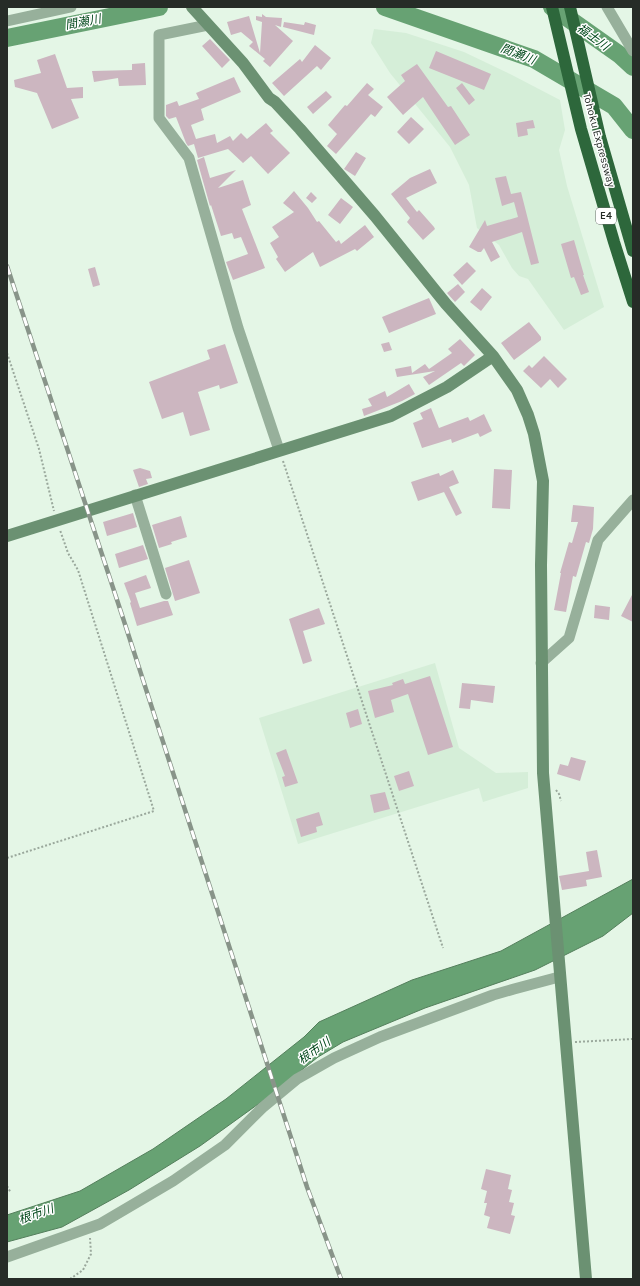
<svg xmlns="http://www.w3.org/2000/svg" width="640" height="1286" font-family="Karla,'Noto Sans JP',sans-serif">
	<style>
		.built { fill: #d5eed8 }
		.water { fill: #67a273; stroke: #547f5c }
		.lines { fill: none; stroke-linecap: round; stroke-linejoin: round }
		.river { stroke: #67a273; stroke-width: 18 }
		.building { fill: #ccb6c0 }
		.path { stroke: #9aa89c; stroke-width: 2; stroke-dasharray: 2 2; stroke-linecap: butt }
		.street { stroke: #97b09b; stroke-width: 11 }
		.secondary { stroke: #6b9172; stroke-width: 12 }
		.highway { stroke: #2d673b; stroke-width: 12 }
		.rail-casing { stroke: #889489; stroke-width: 4.5 }
		.rail { stroke: #fff; stroke-width: 3; stroke-dasharray: 9; stroke-linecap: butt }
		.labels { text-anchor: middle; dominant-baseline: central; stroke-width: 3; stroke-linejoin: round; paint-order: stroke }
		.shield { fill: #fff; stroke: #676b68; stroke-width: 1 }
		.shield-label { font-size: 10px; font-weight: bold; fill: #262c27 }
		.street-label { font-size: 11px; fill: #262c27; stroke: #fff }
		.water-label { font-size: 12px; font-style: italic; fill: #00471a; stroke: #fff }
	</style>
	<rect width="100%" height="100%" fill="#e4f6e6"/>
	<path class="built" d="M374,29L406,33L464,52L512,75L560,100L565,130L559,150L567,186L604,307L564,330L528,279L519,276L512,268L499,245L477,228L469,185L450,147L390,73L371,43Z
		M435,663L459,748L496,773L528,772V788L483,802L479,788L298,844L259,718Z"/>
	<path class="water" d="M633,879V913L603,936L535,970L425,1008L343,1042L318,1057L268,1097L200,1146L129,1190L62,1227L7,1242V1215L80,1191L153,1149L226,1099L304,1037L319,1022L412,980L501,951Z"/>
	<g class="lines">
		<path class="river" d="M385,7L534,59L614,106L633,130
			M552,7L620,55L633,67
			M7,38L159,7"/>
	</g>
	<path class="building" d="M262,14L266,17L282,18L281,27L275,25L293,41L270,67L263,61L265,59L249,46L253,42L241,32L231,35L227,22L249,16L260,53L262,22L256,20V16L262,17Z
		M284,22L304,25L305,22L316,25L314,35L283,27Z
		M210,39L230,60L222,68L202,46Z
		M315,45L331,58L321,70L317,66L284,96L272,83L300,59L302,62Z
		M436,51L491,74L484,90L429,68Z
		M55,54L67,88L83,87V98L71,99L79,118L52,129L37,93L15,87L14,80L41,73L37,60Z
		M145,63L146,85L119,86L118,78L94,82L92,71L132,70V64Z
		M417,64L448,107L451,106L470,135L455,145L423,97L403,115L387,97L405,81L401,75Z
		M234,77L241,92L201,109L204,120L191,125L196,139L215,134L217,143L230,136L233,141L241,133L247,139L266,123L273,131L270,133L290,153L268,174L251,156L243,163L228,149L198,158L194,144L188,146L186,143L176,117L169,119L166,116V105L177,101L179,106L199,99L196,93Z
		M367,83L374,89L368,95L383,107L375,117L371,114L336,154L327,146L337,134L328,125L345,105L347,106Z
		M462,83L475,100L469,105L456,88Z
		M326,91L332,97L313,114L307,107Z
		M411,117L424,129L409,144L397,132Z
		M533,120L535,128L527,129L528,135L518,137L516,123Z
		M356,152L366,158L355,176L344,169Z
		M204,157L210,178L236,170L218,188L243,180L251,205L242,209L265,268L233,280L226,262L248,254L241,237L234,239L232,233L221,236L211,205L210,206L197,160Z
		M430,169L437,183L406,198L417,212L419,210L434,227L435,229L423,240L407,222L410,218L391,194L410,178Z
		M506,176L511,194L521,192L539,263L531,265L522,232L492,242L500,257L491,262L484,248L481,252H478L469,247L485,220L487,226L518,217L514,202L502,206L495,178Z
		M294,191L308,208L317,222L319,221L336,242L339,240L341,244L365,225L374,237L357,251L355,249L320,267L313,252L285,272L276,259L278,257L270,243L279,237L272,227L294,212L283,203Z
		M311,192L317,198L312,203L306,198Z
		M341,198L353,207L340,224L328,215Z
		M574,240L584,275H583L589,292L581,295L574,277L571,278L561,244Z
		M467,262L476,271L462,285L453,275Z
		M95,267L100,285L93,287L88,269Z
		M458,284L465,292L455,302L447,293Z
		M482,288L492,297L481,311L470,302Z
		M429,298L436,314L389,333L382,317Z
		M529,322L541,337V340L514,360L501,343Z
		M460,339L475,355L464,366L461,363L429,385L423,377L435,371L397,377L395,369L411,366L412,373L425,364L429,369L452,353L448,349Z
		M389,342L392,350L384,352L381,344Z
		M225,344L238,383L220,389L219,385L198,392L210,430L190,436L183,412L162,419L149,382L210,359L207,350Z
		M544,356L567,379L558,388L550,379L541,388L523,371L529,365L532,368Z
		M409,384L415,394L402,401L364,416L362,409L372,406L368,399L385,391L387,397Z
		M431,408L439,428L468,417L470,421L484,414L492,431L480,437L478,433L452,443L451,439L422,448L413,423L423,419L420,413Z
		M140,468L150,471L152,478L146,479L148,484L139,487L133,470Z
		M494,469L512,470L510,509L492,508Z
		M453,470L459,483L449,487L462,513L456,516L444,492L418,501L411,482L439,473L440,476Z
		M573,505L594,507L593,529L589,543L586,542L576,577L573,576L566,612L554,610L561,573H560L569,542L572,543L578,522H571Z
		M133,513L137,527L107,536L103,522Z
		M181,516L187,537L171,542L172,544L159,548L152,525Z
		M143,545L148,559L119,568L115,554Z
		M189,560L200,593L175,601L165,568Z
		M146,575L151,588L135,593L140,608L164,601H168L173,615L137,626L130,603L131,602L124,583Z
		M633,593V622L621,616Z
		M595,605L610,607L609,620L594,618Z
		M319,608L325,624L303,631L312,661L303,664L289,619Z
		M430,676L453,747L428,755L408,694L391,700L394,712L375,718L368,691L393,685L392,683L403,679L405,684Z
		M462,683L495,686L493,703L471,700L470,709L459,708Z
		M358,709L362,724L350,728L346,713Z
		M286,749L298,783L285,787L282,777L285,776L276,753Z
		M571,757L586,761L580,781L557,774L560,764L568,766Z
		M409,771L414,786L399,791L394,776Z
		M385,792L390,809L374,813L370,795Z
		M319,812L323,825L316,827L317,832L301,837L296,819Z
		M597,850L602,877L586,880L587,886L562,890L559,876L589,871L586,852Z
		M486,1169L511,1175L508,1189L512,1190L509,1202L514,1203L511,1215L515,1216L510,1234L487,1228L490,1217L484,1215L487,1203H484L487,1191L481,1189Z"/>
	<g class="lines">
		<path class="path" d="M7,353L39,449L54,511
			M283,461L443,948
			M556,790L559,794L561,801
			M7,858L154,811L78,570L68,553L60,530
			M575,1042L633,1039
			M7,1186L11,1193
			M70,1279L83,1270L91,1254L90,1238"/>
		<path class="street" d="M607,7L633,51
			M7,21L71,7
			M208,25L159,35V118L189,158L238,328L279,450
			M135,495L166,594
			M541,663L569,638L598,540L633,500
			M7,1257L100,1224L173,1181L225,1145L262,1108L297,1079L334,1058L380,1037L493,995L514,989L559,977"/>
		<path class="secondary" d="M192,7L243,63L269,98L275,102L300,129L375,216L446,304L493,356L517,390L528,415L534,434L543,481L541,565L543,773L586,1279
			M7,536L391,416L447,387L493,356"/>
		<path class="highway" d="M552,7L581,129L614,242L633,302
			M570,7L600,137L633,251"/>
		<g class="rail-casing">
			<path id="rail" d="M7,266L122,615L307,1187L341,1279"/>
		</g>
		<use href="#rail" class="rail"/>
	</g>
	<g class="labels">
		<rect class="shield" x="596" y="208" width="20" height="16" rx="3"/>
		<g class="shield-label">
			<text x="606" y="216">E4</text>
		</g>
		<g class="street-label">
			<text transform="translate(599 140) rotate(75)">Tohoku Expressway</text>
		</g>
		<g class="water-label">
			<text transform="translate(83 22) rotate(-11)">間瀬川</text>
			<text transform="translate(593 37) rotate(36)">福士川</text>
			<text transform="translate(518 54) rotate(21)">間瀬川</text>
			<text transform="translate(314 1051) rotate(-35)">根市川</text>
			<text transform="translate(36 1214) rotate(-19)">根市川</text>
		</g>
	</g>
	<rect width="640" height="1286" fill="none" stroke="#262c27" stroke-width="16"/>
</svg>
